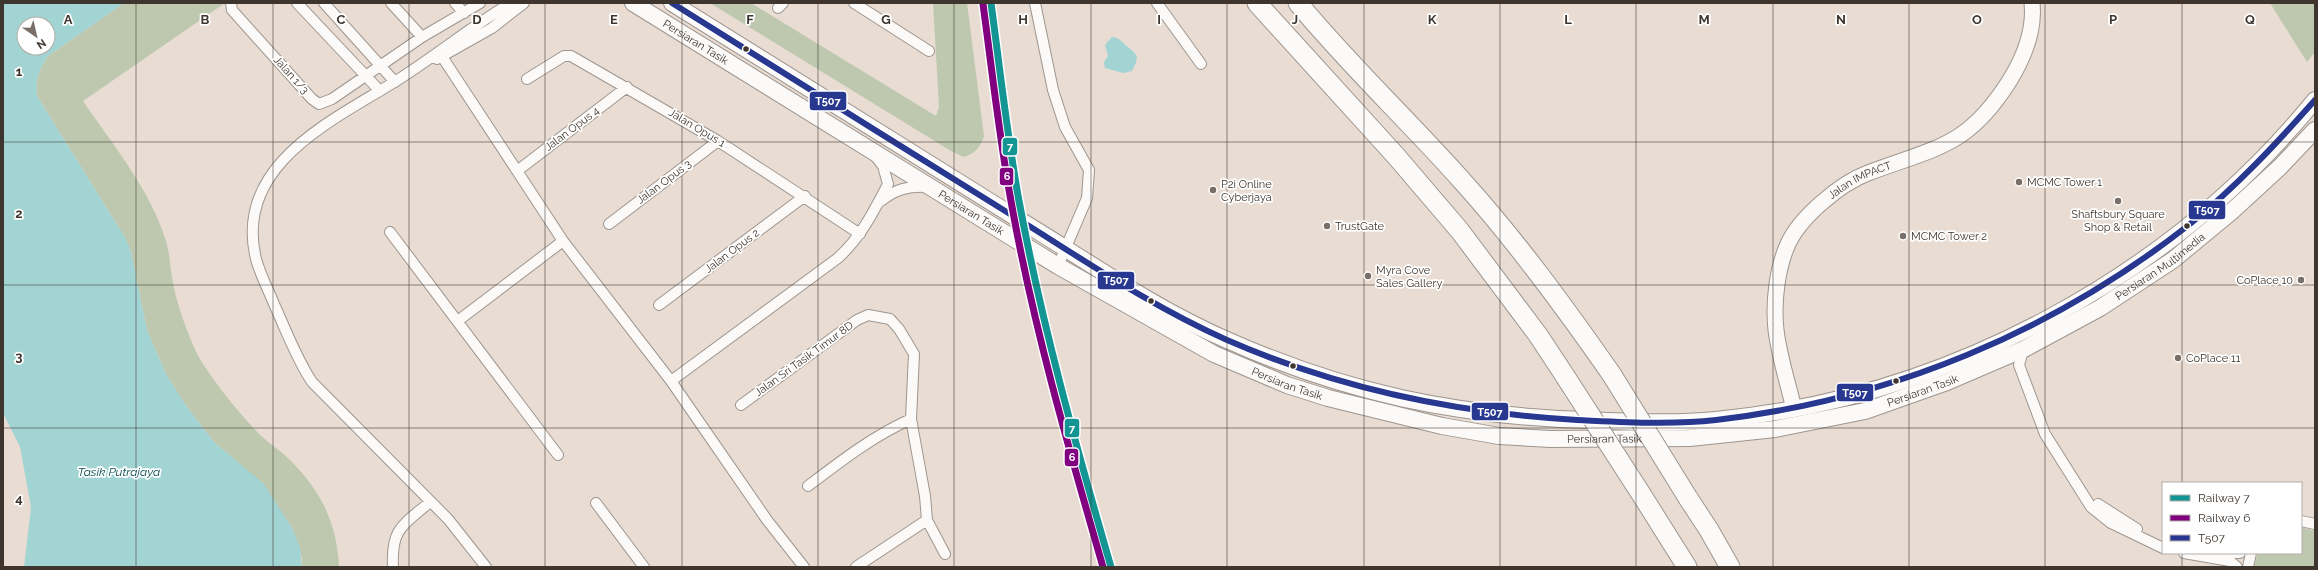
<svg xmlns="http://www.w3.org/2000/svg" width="2318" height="570" font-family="Raleway,sans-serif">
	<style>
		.green { fill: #bec8af }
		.water { fill: #a3d4d4; fill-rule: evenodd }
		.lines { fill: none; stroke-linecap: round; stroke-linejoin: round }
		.street-casing { stroke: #9e958e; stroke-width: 12 }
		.secondary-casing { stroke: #9e958e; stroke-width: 17 }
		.primary-casing { stroke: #9e958e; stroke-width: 18 }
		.highway-casing { stroke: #9e958e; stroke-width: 21 }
		.street { stroke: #fcfaf8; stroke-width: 10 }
		.secondary { stroke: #fcfaf8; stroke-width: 15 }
		.primary { stroke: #fcfaf8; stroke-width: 16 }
		.highway { stroke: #fcfaf8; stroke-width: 19 }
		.highway-bridge-casing { stroke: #9e958e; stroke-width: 21; stroke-linecap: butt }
		.highway-bridge { stroke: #fcfaf8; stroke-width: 19 }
		.bus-1-casing { stroke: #fff; stroke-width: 9 }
		.bus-1 { stroke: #283890; stroke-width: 6 }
		.rail-1-casing { stroke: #fff; stroke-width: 10 }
		.rail-2-casing { stroke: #fff; stroke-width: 10 }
		.rail-1 { stroke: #139593; stroke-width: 7 }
		.rail-2 { stroke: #800080; stroke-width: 7 }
		.grid { fill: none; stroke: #3d352e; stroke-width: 1; stroke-opacity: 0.55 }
		.bus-dot { fill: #3d352e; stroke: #fff; stroke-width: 1.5 }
		.poi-dot { fill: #796f68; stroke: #fff; stroke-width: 1.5 }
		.labels { text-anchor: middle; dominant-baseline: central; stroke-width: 3.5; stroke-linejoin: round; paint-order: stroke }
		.street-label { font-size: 11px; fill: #3d352e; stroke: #fff }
		.poi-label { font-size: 11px; fill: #3d352e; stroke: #fff; text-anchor: start }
		.water-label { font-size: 12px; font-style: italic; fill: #00484b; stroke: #fff }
		.grid-label { font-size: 13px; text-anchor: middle; font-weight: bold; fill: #3d352e; stroke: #fff; stroke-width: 3.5; stroke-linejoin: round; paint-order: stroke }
		.line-badge { stroke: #fff; stroke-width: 1.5 }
		.badge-label { font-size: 11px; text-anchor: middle; font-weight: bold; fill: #fff }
	</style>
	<rect width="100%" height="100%" fill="#e8dcd3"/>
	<path class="green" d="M124,3H225L83,101C113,145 150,189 166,241C170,254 170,269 173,283C177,305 192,349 205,367C221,391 240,414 260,435C270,444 281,451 290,460C321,491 337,523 339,567H302V558L292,528L264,485L214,442L187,407L166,374L147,330L131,252L126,239L37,96C35,79 39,70 48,56Z
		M710,3H751L936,116L939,107L933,3H967L984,136C981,147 974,154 964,157L951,151Z
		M2270,3H2315V52L2307,62Z
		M2301,527L2315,531V567H2254L2258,553H2301Z"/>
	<path class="water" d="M3,3H124L48,56C39,70 35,79 37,96L126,239L131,252L147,330L166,374L187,407L214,442L264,484L292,528L300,547L302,567H24L31,507L20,447L3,413ZM24,24H48V48H24Z
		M1112,37C1120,38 1122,42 1128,47C1139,56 1139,57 1132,71L1123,73L1105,68L1104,62L1108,56L1105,45Z"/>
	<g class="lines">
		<g class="street-casing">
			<path id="street" d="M231,3L232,10L312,99L319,104L332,99L422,37L480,3
				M297,3L380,91
				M324,3L395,82
				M391,3L422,37
				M455,3L464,13
				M854,3L929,51
				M1035,3L1053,90L1065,127L1089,170L1087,198L1058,266
				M1157,3L1201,64
				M778,8L783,3
				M439,52L563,241L671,381L767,520L804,567
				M437,59L492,28L524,3
				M527,79L564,56H571L718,141L860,234
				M517,171L627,87
				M881,201C895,189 909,186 927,187
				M609,224L718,141
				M390,232L558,455
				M659,305L805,196
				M459,320L563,241
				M2024,347L2019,365L2045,434L2091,507L2111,523L2163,548
				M671,381L838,258C861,237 874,211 888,184L883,166L876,157
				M741,405L857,320L868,315L890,319L899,329L914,354L911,419L925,496L927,520L945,554
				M808,486C841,461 873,436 911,419
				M596,503L644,567
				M2098,504L2137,529
				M2301,521L2315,524
				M2184,553L2230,561L2237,567
				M2223,553H2240
				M393,567C391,528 403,525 430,502
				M486,567L448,519L312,382C296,358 286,330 274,304C268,289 260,274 256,259C233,165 332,121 396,81C436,56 470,27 511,3
				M856,567L927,520
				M2248,567L2251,553"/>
		</g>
		<g class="secondary-casing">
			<g id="secondary">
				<path id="s1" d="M1794,409C1788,383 1779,356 1776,330C1773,303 1777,268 1788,244C1800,217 1841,183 1868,173C1937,147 1968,147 2010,80C2024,57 2035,31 2032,3"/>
			</g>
		</g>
		<g class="primary-casing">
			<g id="primary">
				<path id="s2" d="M633,3L1058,266L1214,354L1287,385L1328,398L1442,426L1499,436L1550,439L1690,438L1775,429L1865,411L1947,382L2024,349L2100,308L2173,260L2231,212L2280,167L2315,130"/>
				<path d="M672,3C787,75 902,147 1018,219C1086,260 1153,308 1227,340C1346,393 1456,416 1586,420C1630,422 1673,424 1716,420C1946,398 2169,279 2315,100"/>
			</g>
		</g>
		<g class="highway-casing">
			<path id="highway" d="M1257,3L1396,156L1460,231L1538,335L1565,376
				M1298,3C1350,66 1410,122 1464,183C1518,243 1566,309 1612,375
				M1643,497L1687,567
				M1688,498L1709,530L1730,567"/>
		</g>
		<use href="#street" class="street"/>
		<use href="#secondary" class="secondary"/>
		<use href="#primary" class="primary"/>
		<use href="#highway" class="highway"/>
		<g class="highway-bridge-casing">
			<path id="highway-bridge" d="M1612,375L1688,498
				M1565,376L1643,497"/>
		</g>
		<use href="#highway-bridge" class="highway-bridge"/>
		<g class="bus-1-casing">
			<path id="bus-1" d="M672,3C785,74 897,144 1010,214C1081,258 1150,306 1227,340C1339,389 1455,413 1577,420C1623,422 1671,425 1716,420C1890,400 2053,332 2190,224C2236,187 2276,144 2315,100"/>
		</g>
		<use href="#bus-1" class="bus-1"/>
		<g class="rail-1-casing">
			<path id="rail-1" d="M991,3C1000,69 1007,135 1019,201C1042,325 1076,446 1111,567"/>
		</g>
		<g class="rail-2-casing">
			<path id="rail-2" d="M983,4C992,70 999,136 1011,201C1033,325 1068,446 1103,567"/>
		</g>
		<use href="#rail-1" class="rail-1"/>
		<use href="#rail-2" class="rail-2"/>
	</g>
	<path class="grid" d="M136,3V567M273,3V567M409,3V567M545,3V567M682,3V567M818,3V567M954,3V567M1091,3V567M1227,3V567M1364,3V567M1500,3V567M1636,3V567M1773,3V567M1909,3V567M2045,3V567M2182,3V483M3,142H2315M3,285H2315M3,428H2315M2182,553V567"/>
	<g class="bus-dot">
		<circle cx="746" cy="49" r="3.5"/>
		<circle cx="2187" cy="226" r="3.5"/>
		<circle cx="1151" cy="301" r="3.5"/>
		<circle cx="1293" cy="366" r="3.5"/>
		<circle cx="1896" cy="381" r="3.5"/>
	</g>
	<g class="poi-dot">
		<circle cx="2019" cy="182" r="4"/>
		<circle cx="1213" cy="190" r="4"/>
		<circle cx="2118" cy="201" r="4"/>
		<circle cx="1327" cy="226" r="4"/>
		<circle cx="1903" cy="236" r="4"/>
		<circle cx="1368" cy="276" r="4"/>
		<circle cx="2301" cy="280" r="4"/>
		<circle cx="2178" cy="358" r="4"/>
	</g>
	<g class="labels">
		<g class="street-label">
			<text stroke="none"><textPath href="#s2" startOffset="74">Persiaran Tasik</textPath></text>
			<text transform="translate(291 75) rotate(48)">Jalan 1/3</text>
			<text transform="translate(697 128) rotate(31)">Jalan Opus 1</text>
			<text transform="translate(572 129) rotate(-37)">Jalan Opus 4</text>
			<text stroke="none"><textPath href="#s1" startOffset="267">Jalan IMPACT</textPath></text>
			<text transform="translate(664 182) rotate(-37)">Jalan Opus 3</text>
			<text stroke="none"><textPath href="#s2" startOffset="398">Persiaran Tasik</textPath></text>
			<text transform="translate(732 251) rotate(-37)">Jalan Opus 2</text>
			<text stroke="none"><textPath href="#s2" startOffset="1675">Persiaran Multimedia</textPath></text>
			<text transform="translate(804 359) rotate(-36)">Jalan Sri Tasik Timur 8D</text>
			<text stroke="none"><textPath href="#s2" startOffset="758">Persiaran Tasik</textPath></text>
			<text stroke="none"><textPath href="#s2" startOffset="1406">Persiaran Tasik</textPath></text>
			<text stroke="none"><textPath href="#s2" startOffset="1082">Persiaran Tasik</textPath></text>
		</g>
		<g class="poi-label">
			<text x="2027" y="182">MCMC Tower 1</text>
			<text x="1221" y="184">P2i Online<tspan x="1221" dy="13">Cyberjaya</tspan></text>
			<text x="2118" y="214" text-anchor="middle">Shaftsbury Square<tspan x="2118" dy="13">Shop &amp; Retail</tspan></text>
			<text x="1335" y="226">TrustGate</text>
			<text x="1911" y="236">MCMC Tower 2</text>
			<text x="1376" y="270">Myra Cove<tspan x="1376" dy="13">Sales Gallery</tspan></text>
			<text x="2293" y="280" text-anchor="end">CoPlace 10</text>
			<text x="2186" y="358">CoPlace 11</text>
		</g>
		<g class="water-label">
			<text x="119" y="472">Tasik Putrajaya</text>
		</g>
	</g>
	<g class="grid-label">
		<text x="68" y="24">A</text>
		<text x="205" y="24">B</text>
		<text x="341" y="24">C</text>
		<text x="477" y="24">D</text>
		<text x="614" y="24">E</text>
		<text x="750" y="24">F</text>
		<text x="886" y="24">G</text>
		<text x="1023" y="24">H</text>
		<text x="1159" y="24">I</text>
		<text x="1295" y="24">J</text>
		<text x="1432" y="24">K</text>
		<text x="1568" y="24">L</text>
		<text x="1704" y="24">M</text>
		<text x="1841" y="24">N</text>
		<text x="1977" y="24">O</text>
		<text x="2113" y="24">P</text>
		<text x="2250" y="24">Q</text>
		<text x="19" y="76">1</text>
		<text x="19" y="218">2</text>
		<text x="19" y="361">3</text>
		<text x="19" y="503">4</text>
	</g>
	<g class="line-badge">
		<rect x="809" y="91" width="38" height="20" rx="4" fill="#283890"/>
		<rect x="1002" y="137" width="16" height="19" rx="4" fill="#139593"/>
		<rect x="999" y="167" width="15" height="19" rx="4" fill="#800080"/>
		<rect x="2188" y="200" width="38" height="20" rx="4" fill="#283890"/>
		<rect x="1097" y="271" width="38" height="19" rx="4" fill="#283890"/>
		<rect x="1836" y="383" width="38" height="19" rx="4" fill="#283890"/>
		<rect x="1471" y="402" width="38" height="19" rx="4" fill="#283890"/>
		<rect x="1064" y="418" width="16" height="20" rx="4" fill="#139593"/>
		<rect x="1064" y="448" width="15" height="19" rx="4" fill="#800080"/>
	</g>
	<g class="badge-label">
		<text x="828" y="105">T507</text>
		<text x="1010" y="150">7</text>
		<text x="1007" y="180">6</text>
		<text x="2207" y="214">T507</text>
		<text x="1116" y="284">T507</text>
		<text x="1855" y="397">T507</text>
		<text x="1490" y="416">T507</text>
		<text x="1072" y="432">7</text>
		<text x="1072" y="461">6</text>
	</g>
	<rect width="2318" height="570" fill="none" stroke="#3d352e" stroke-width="8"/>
	<rect x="2162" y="482" width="140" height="72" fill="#ffffff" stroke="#b1aeab"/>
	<rect x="2170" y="495" width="20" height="6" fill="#139593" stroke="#b1aeab"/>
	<text x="2198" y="502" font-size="12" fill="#3d352e">Railway 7</text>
	<rect x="2170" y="515" width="20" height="6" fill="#800080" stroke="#b1aeab"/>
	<text x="2198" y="522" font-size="12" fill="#3d352e">Railway 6</text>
	<rect x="2170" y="535" width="20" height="6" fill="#283890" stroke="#b1aeab"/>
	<text x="2198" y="542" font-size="12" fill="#3d352e">T507</text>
	<g transform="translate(36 36) rotate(146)"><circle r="19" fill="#ffffff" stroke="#b1aeab"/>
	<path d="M0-3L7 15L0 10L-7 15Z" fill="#796f68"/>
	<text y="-6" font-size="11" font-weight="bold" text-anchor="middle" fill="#3d352e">N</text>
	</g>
</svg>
